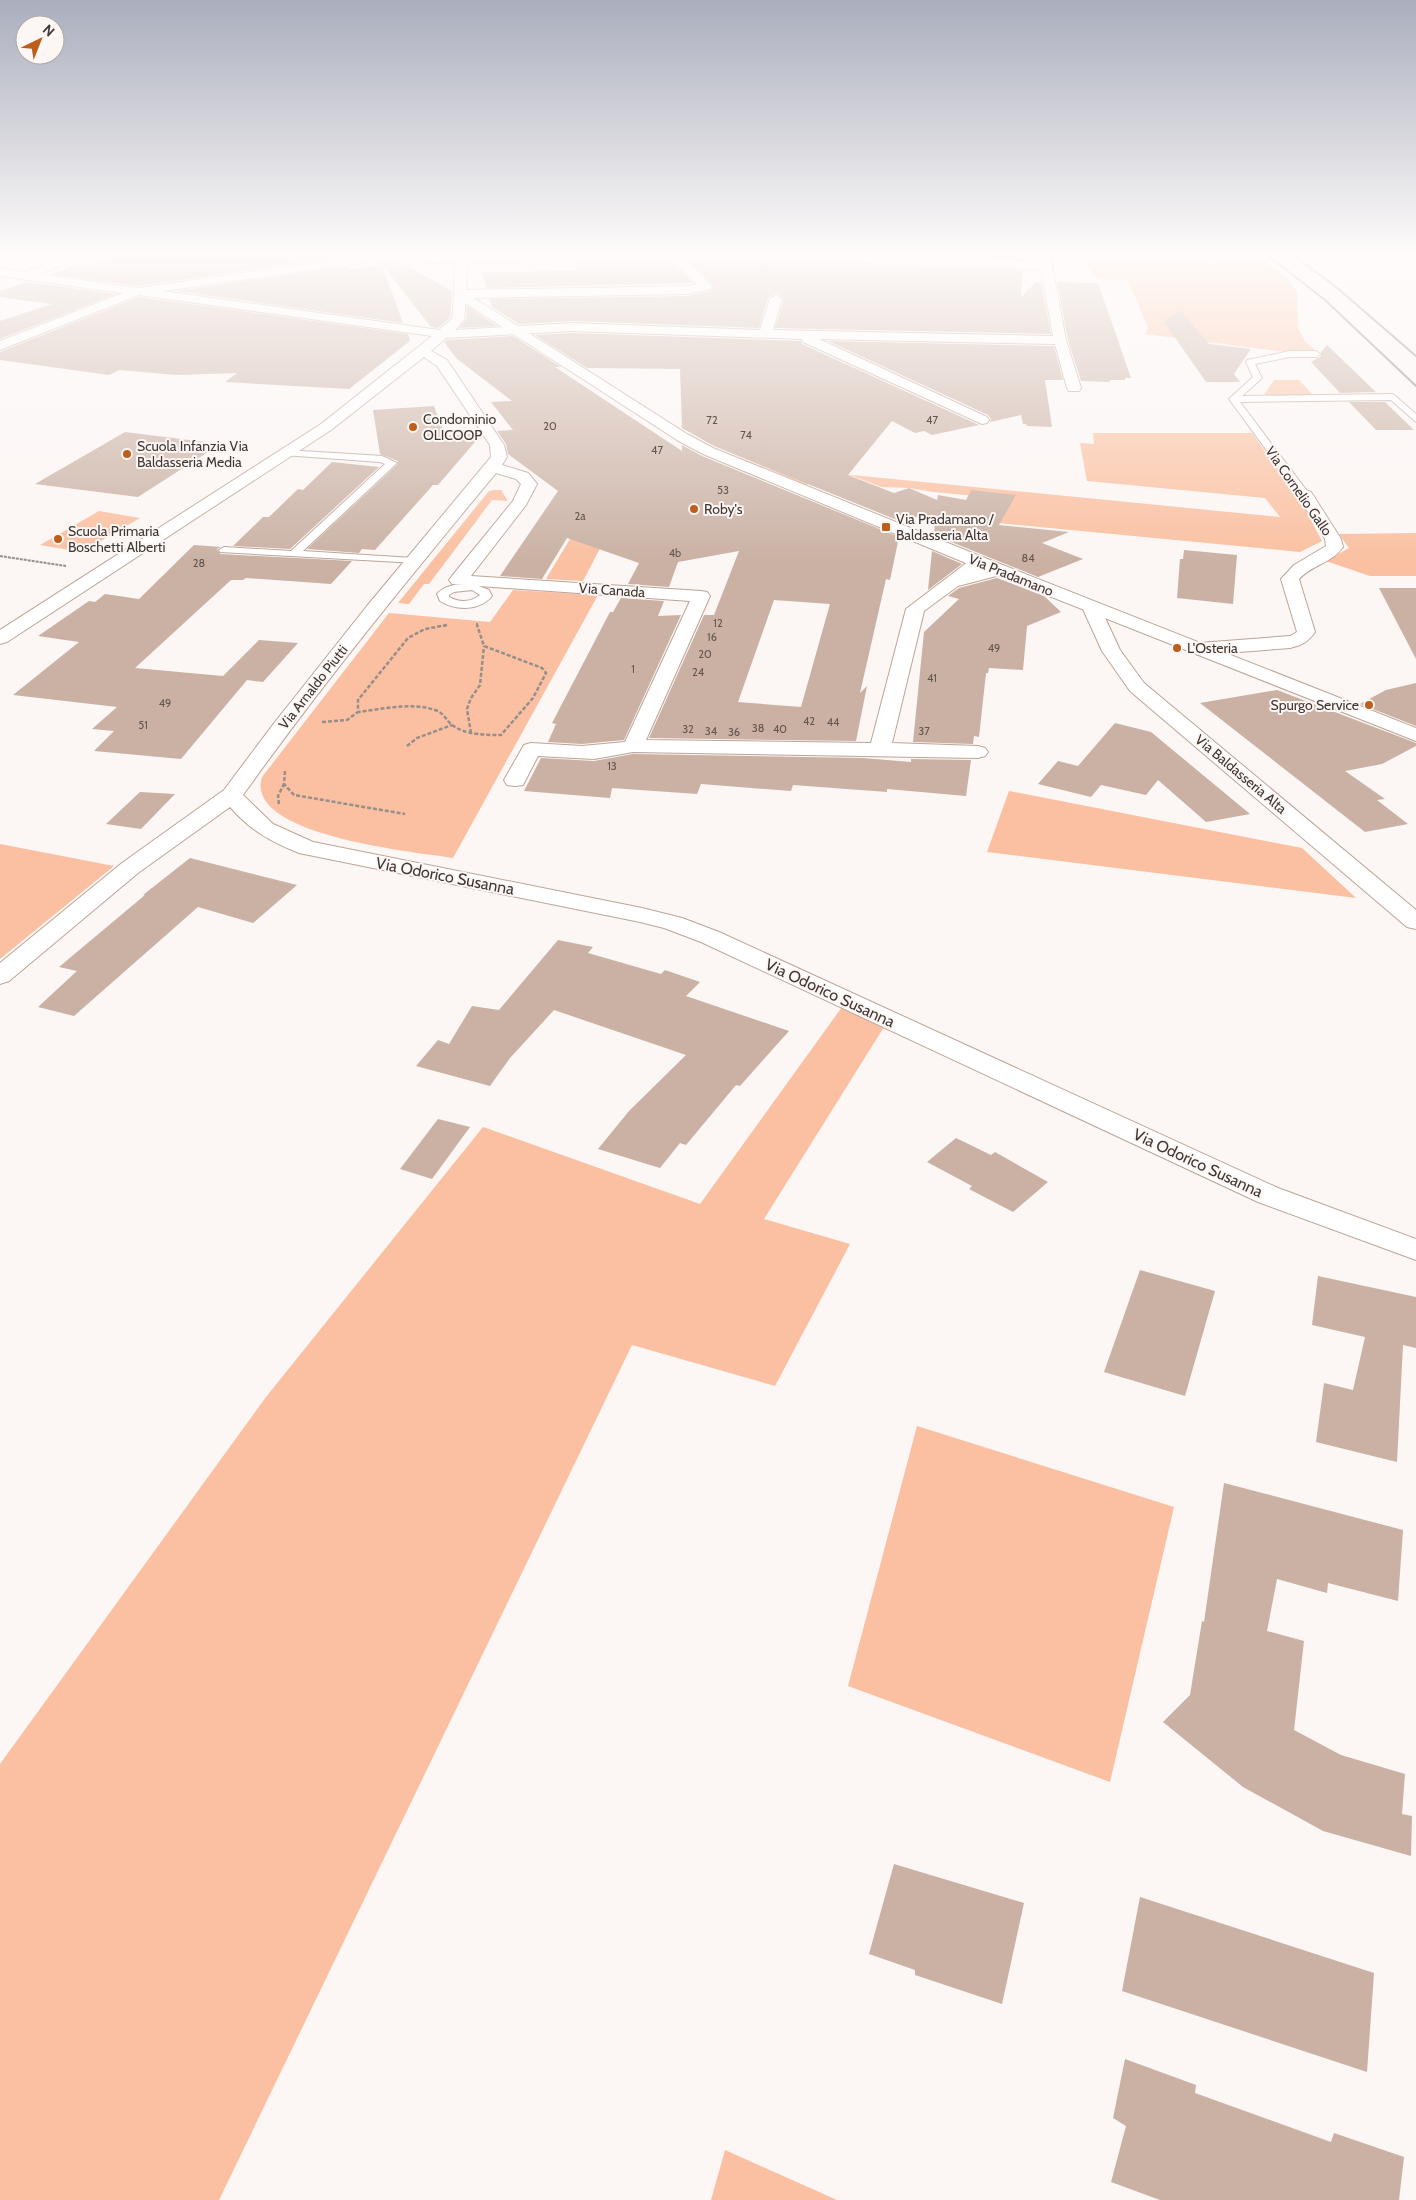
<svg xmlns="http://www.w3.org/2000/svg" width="1416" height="2200" font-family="Cabin,sans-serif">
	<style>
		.green { fill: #fac0a1 }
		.building { fill: #cab1a4; fill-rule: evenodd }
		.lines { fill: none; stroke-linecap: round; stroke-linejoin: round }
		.service-casing { stroke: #bda497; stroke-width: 2 }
		.minor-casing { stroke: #bda497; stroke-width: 2 }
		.tertiary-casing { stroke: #bda497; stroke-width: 2 }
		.path-far1 { stroke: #978e8b; stroke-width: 2; stroke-dasharray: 3 1; stroke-linecap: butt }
		.path { stroke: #978e8b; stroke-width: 2.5; stroke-dasharray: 4 2; stroke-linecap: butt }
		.service { fill: #fff; fill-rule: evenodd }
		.minor { fill: #fff; fill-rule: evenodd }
		.tertiary { fill: #fff; fill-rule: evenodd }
		.rail { stroke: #89817d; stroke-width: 2 }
		.poi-dot { fill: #be5e1c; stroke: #fcf6f4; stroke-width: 2 }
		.labels { text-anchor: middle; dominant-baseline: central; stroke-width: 4; stroke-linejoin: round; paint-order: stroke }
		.far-number-label { font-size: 11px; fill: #64564f }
		.far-poi-label { font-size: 14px; fill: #423833; stroke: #fcf6f4; text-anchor: start }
		.far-street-label { font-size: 14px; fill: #423833; stroke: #fcf6f4 }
		.street-label { font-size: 16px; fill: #423833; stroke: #fcf6f4 }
	</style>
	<rect width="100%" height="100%" fill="#fcf6f4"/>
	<path class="green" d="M1082,255L1181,258L1183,262L1217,263L1214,255H1257L1287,278L1297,292L1298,328L1305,341L1316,351L1286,352L1145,334L1148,328L1128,280L1097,279Z
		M1274,380H1299L1313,395H1264Z
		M1093,433H1252L1298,496L1322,541L1300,552L977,521L986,497L933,492L909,488L882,487L847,474L806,485L736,455L811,471L1280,517L1265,498L1087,481L1080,443L1094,444Z
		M494,490H501L508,501L492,500L429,584H424L409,604L398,603L489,491Z
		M588,509L616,518L583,581L546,579Z
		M99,511L140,518L82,552L40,545Z
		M1416,533V576H1370L1326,561L1349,548L1339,534Z
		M513,590L598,595L453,858C417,852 243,836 262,777L389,613L490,622Z
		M1009,791L1302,848L1356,898L987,852Z
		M0,844L114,866L0,959Z
		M842,1007L884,1027L764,1219L850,1244L775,1386L632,1345L219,2200H0V1764L266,1397L483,1127L700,1204Z
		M917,1426L1174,1507L1110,1782L848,1686Z
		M725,2150L837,2200H711Z"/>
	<path class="building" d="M113,255H326L331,258L138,286L51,274L82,263L89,264Z
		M893,255H1024V260Z
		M396,260L452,291L450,318L438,328L431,327L380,262Z
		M744,261L1023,270L1021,297L1036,282H1041L1051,334L775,328L784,300L777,293L768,298L759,328L572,321L519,324L492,307L490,299L688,296L710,291L714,286L690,262Z
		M672,262L693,283L487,288L482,272L576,271L577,263Z
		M382,265L403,323L176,291L345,267L349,269Z
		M27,282L116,294L0,339V321L52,304L0,297V291Z
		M1057,282L1098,283L1131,378H1125V380H1110V382L1081,381L1068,340Z
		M139,297L408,334L410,341L349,389L225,382L237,373L177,375L119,370L109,375L0,360V352Z
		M467,306L497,326L459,328L466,320Z
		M1180,310L1209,344L1251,349L1234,374L1240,382H1206L1164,322Z
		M572,333L801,341L802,344L979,425L932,435L924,431L915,433L892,421L848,475L894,493L909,488L937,500L938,495L966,500L971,490L1016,495L999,525L1069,532L1042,543L1083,559L1038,577L934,535L935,520L904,515L902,522L714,446L682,428L680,369L587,368L535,335Z
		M513,336L561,367H555L682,451V445L702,456L899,537L890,580L886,579L860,693L867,686L856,741L649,738L704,615H714L739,551L678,562L669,587L628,584L639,563L567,538L542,579L500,576L558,491L508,454L506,444L497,431L513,430L491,402L512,401L456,358L444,342L447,340ZM774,600L830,604L801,707L738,702Z
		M828,341L1054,346L1063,380H1045L1052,427L1027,426L1026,424H1023L1021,415L990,422L991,419L988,415Z
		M1327,345L1376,392L1340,393L1311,362L1321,356V352Z
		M1349,402H1385L1414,430H1376Z
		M434,406L445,436L480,433L481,435L438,485H433L375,550L362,549L359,553L307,549L398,464V461L380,454L373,410Z
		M125,432L213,443L200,451L208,452L138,497L35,484Z
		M332,462L379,467L290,549L233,546L263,517H269L298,489L303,490Z
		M194,545L221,547L217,549L220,554L352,561L331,584L246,578L243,580H231L135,668L223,676L259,640L298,643L263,682L247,680L181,759L94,751L114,731L92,729L117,707L13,695L79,642L38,636L89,601L95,602L105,594L139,599Z
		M1184,550L1237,555L1233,604L1177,598L1180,559H1183Z
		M932,551L962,564L928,590Z
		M997,578L1044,596L1061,612L1027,626L1023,670L989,668L988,673H986L979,737L974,736L973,744L913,742L924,632L959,599L948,596L959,588Z
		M1379,588H1416V659Z
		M621,598L664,601L658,616L681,615L624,740L582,744L548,742L556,724L552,723L610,612H613Z
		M1416,683V726L1360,704L1386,690Z
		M1277,690L1416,743V746L1382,764L1345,771L1385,799L1377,800L1408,824L1365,832L1200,703Z
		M1115,723L1151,732L1250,814L1206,822L1158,780L1146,795L1101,785L1091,797L1038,784L1058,761L1078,766Z
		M633,754L863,758L911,762V759L971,760L966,796L887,789V792L793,785L791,791L701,784L697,794L612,788L610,798L524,791L541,758L594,761Z
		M140,792L175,794L141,829L106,824Z
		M190,858L297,885L253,923L198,907L74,1016L38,1007L77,971L59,967L145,895H143Z
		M558,940L593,947L588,953L661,974L665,970L700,982L686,996L789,1031L740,1086L736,1085L686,1145L680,1143L660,1168L598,1149L629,1111L686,1055L554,1010L510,1058L490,1086L416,1066L438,1040L449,1044L472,1006L499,1010Z
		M438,1119L470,1127L432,1179L400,1169Z
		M956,1138L991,1155L995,1152L1048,1182L1013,1212L969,1189L972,1186L927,1162Z
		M1140,1270L1215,1291L1185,1396L1104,1372Z
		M1318,1276L1416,1297V1348L1403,1345L1397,1462L1316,1442L1324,1383L1353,1390L1365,1337L1312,1325Z
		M1224,1483L1403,1530L1398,1601L1328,1583L1327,1593L1277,1579L1267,1631L1304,1641L1294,1730L1341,1755L1405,1774L1402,1814L1412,1816L1411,1856L1323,1831L1243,1787L1163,1722L1190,1695L1202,1621L1204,1622Z
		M894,1864L1024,1903L1002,2004L915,1975V1970L869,1954Z
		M1140,1897L1374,1973L1367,2072L1122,1991Z
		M1125,2059L1196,2085L1195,2093L1331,2142L1334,2133L1404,2157L1399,2200H1160L1111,2182L1126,2126L1113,2118Z"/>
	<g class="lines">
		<g class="service-casing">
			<path id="service" d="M1290,351H1316L1320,354L1316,357H1290L1255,364L1262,378L1242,396L1393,394L1416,414V422L1391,400L1240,402L1310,495L1305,498L1301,497L1229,399L1253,377L1246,362L1247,360Z
				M286,450L382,456L397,463L303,551L413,558L417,559L418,561L417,563L220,552L219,550L224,547L291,551L385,464L380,462L283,455V451Z
				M463,584H474L489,590L492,596C480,611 456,611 440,601L437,594C444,586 453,585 463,584ZM472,590L480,595C471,602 460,603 449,597V595L454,592Z"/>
		</g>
		<g class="minor-casing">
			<path id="minor" d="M72,255H90L40,274L138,288L369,255H831L1040,262L1038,255H1050L1066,340L1081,388L1079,391H1069L1067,388L1055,344L819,339L987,417L989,420L987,423L982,424L803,342L802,339L572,331L446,338L431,351L447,360L504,445L507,457L502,465L528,473L537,484L526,505L471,576L701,591L707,592L710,596L646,740L871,743L906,609L973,558H985L988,562L980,569L998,565L1004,566L1007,570L1004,574L958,586L924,611L892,743L978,746L985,748L988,752L985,756L978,758L633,752L594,759L538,756L523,785L515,786L507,785L504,780L524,745L531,743L582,746L625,742L690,601L452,584L449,580L452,576L513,501L521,484L516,479L496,473C409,578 323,683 243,795L273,824L313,842L642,908L682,918L719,932L1278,1188L1416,1239V1260L1258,1202L701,942L664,928L640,922L299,853C271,842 250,830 230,807L138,873L9,981L0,984V963L122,863L224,790L275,722L367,606L491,457L490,445L437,366L424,357L331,430L7,642L0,644V630L321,424L432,336L139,295L0,350V341L123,293L0,276V268L25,272ZM398,258L435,263L673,260L697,284L688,286L460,290L454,294L452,319L439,330L163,291ZM754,259L1041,269L1053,336L773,330L782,299L776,295L770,299L760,330L572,323L455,330L464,320L466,298L688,294L710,289L712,286L686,260Z
				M1161,255H1197L1199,257C1192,263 1168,261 1161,255Z
				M1305,490L1311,492L1313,495L1341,539L1343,547C1332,563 1312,565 1299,579L1315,632C1308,642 1302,645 1290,648L1199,655L1192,653L1190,649L1192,645L1199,643L1290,636L1297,632L1281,579L1294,565L1326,546L1325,539L1297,495L1299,492Z
				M1091,602L1097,603L1100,607L1120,650L1144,683L1416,910V929L1407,927L1130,691L1102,651L1082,607L1085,603Z"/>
		</g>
		<g class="tertiary-casing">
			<path id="tertiary" d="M455,255H467L466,293L687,434L713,448L985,558L1416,728V741L973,566L703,454L677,440L456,297L454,294Z"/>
		</g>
		<path class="path-far1" d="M0,556L66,566
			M477,623V626
			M443,626L447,625"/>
		<path class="path" d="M447,625L425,629L408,638L358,700V712C382,709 412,702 435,710C444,713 446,720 452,725C465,735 486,735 501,735L533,698L546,673L542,668L484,646L477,625
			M322,722L347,720L358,712
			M471,733L467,709L471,698L480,685L484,646
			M407,746L417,738L452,725
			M285,771L284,784L294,795L405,814
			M279,804L278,796L284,784"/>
		<use href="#service" class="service"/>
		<use href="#minor" class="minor"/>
		<use href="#tertiary" class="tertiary"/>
		<path class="rail" d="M1267,255L1325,300L1416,386
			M1293,255L1335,286L1416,356"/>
	</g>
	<linearGradient id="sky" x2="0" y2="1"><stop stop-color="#aaaebd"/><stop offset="0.45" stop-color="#fefbfa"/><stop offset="1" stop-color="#fefbfa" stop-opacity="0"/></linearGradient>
	<rect width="1416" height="563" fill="url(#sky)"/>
	<g class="poi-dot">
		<circle cx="413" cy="427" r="5"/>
		<circle cx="127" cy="454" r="5"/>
		<circle cx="694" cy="509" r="5"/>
		<rect x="881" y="522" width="10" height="10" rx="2.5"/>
		<circle cx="58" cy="539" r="5"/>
		<circle cx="1177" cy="648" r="5"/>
		<circle cx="1369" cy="705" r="5"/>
	</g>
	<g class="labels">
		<g class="far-number-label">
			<text x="712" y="420">72</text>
			<text x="932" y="420">47</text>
			<text x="550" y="426">20</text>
			<text x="746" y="435">74</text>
			<text x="657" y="450">47</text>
			<text x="723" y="490">53</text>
			<text x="580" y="516">2a</text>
			<text x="675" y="553">4b</text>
			<text x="1028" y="558">84</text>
			<text x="199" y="563">28</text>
			<text x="718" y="623">12</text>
			<text x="712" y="637">16</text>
			<text x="994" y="648">49</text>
			<text x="705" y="654">20</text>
			<text x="633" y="669">1</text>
			<text x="698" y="672">24</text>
			<text x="932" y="678">41</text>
			<text x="165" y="703">49</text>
			<text x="809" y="721">42</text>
			<text x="833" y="722">44</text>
			<text x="143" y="725">51</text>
			<text x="758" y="728">38</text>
			<text x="688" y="729">32</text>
			<text x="780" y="729">40</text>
			<text x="711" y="731">34</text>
			<text x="924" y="731">37</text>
			<text x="734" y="732">36</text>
			<text x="612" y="766">13</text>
		</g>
		<g class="far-poi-label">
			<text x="423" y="419">Condominio<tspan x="423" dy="16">OLICOOP</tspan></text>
			<text x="137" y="446">Scuola Infanzia Via<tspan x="137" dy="16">Baldasseria Media</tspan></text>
			<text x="704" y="509">Roby's</text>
			<text x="896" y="519">Via Pradamano /<tspan x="896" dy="16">Baldasseria Alta</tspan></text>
			<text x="68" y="531">Scuola Primaria<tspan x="68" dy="16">Boschetti Alberti</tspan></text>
			<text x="1187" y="648">L'Osteria</text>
			<text x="1359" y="705" text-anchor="end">Spurgo Service</text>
		</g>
		<g class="far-street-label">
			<text transform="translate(1299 491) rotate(55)">Via Cornelio Gallo</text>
			<text transform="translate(1011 575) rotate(22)">Via Pradamano</text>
			<text transform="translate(612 590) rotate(4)">Via Canada</text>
			<text transform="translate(313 687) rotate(-52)">Via Arnaldo Piutti</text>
			<text transform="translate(1241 774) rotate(40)">Via Baldasseria Alta</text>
		</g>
		<g class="street-label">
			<text transform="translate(445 876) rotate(11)">Via Odorico Susanna</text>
			<text transform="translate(830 993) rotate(25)">Via Odorico Susanna</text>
			<text transform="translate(1198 1163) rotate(25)">Via Odorico Susanna</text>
		</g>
	</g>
	<g transform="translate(40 40) rotate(43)"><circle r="24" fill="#fcf6f4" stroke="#b2aaa7"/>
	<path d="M0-4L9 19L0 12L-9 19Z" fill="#be5e1c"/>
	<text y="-8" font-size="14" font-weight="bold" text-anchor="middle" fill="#423833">N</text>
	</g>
</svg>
